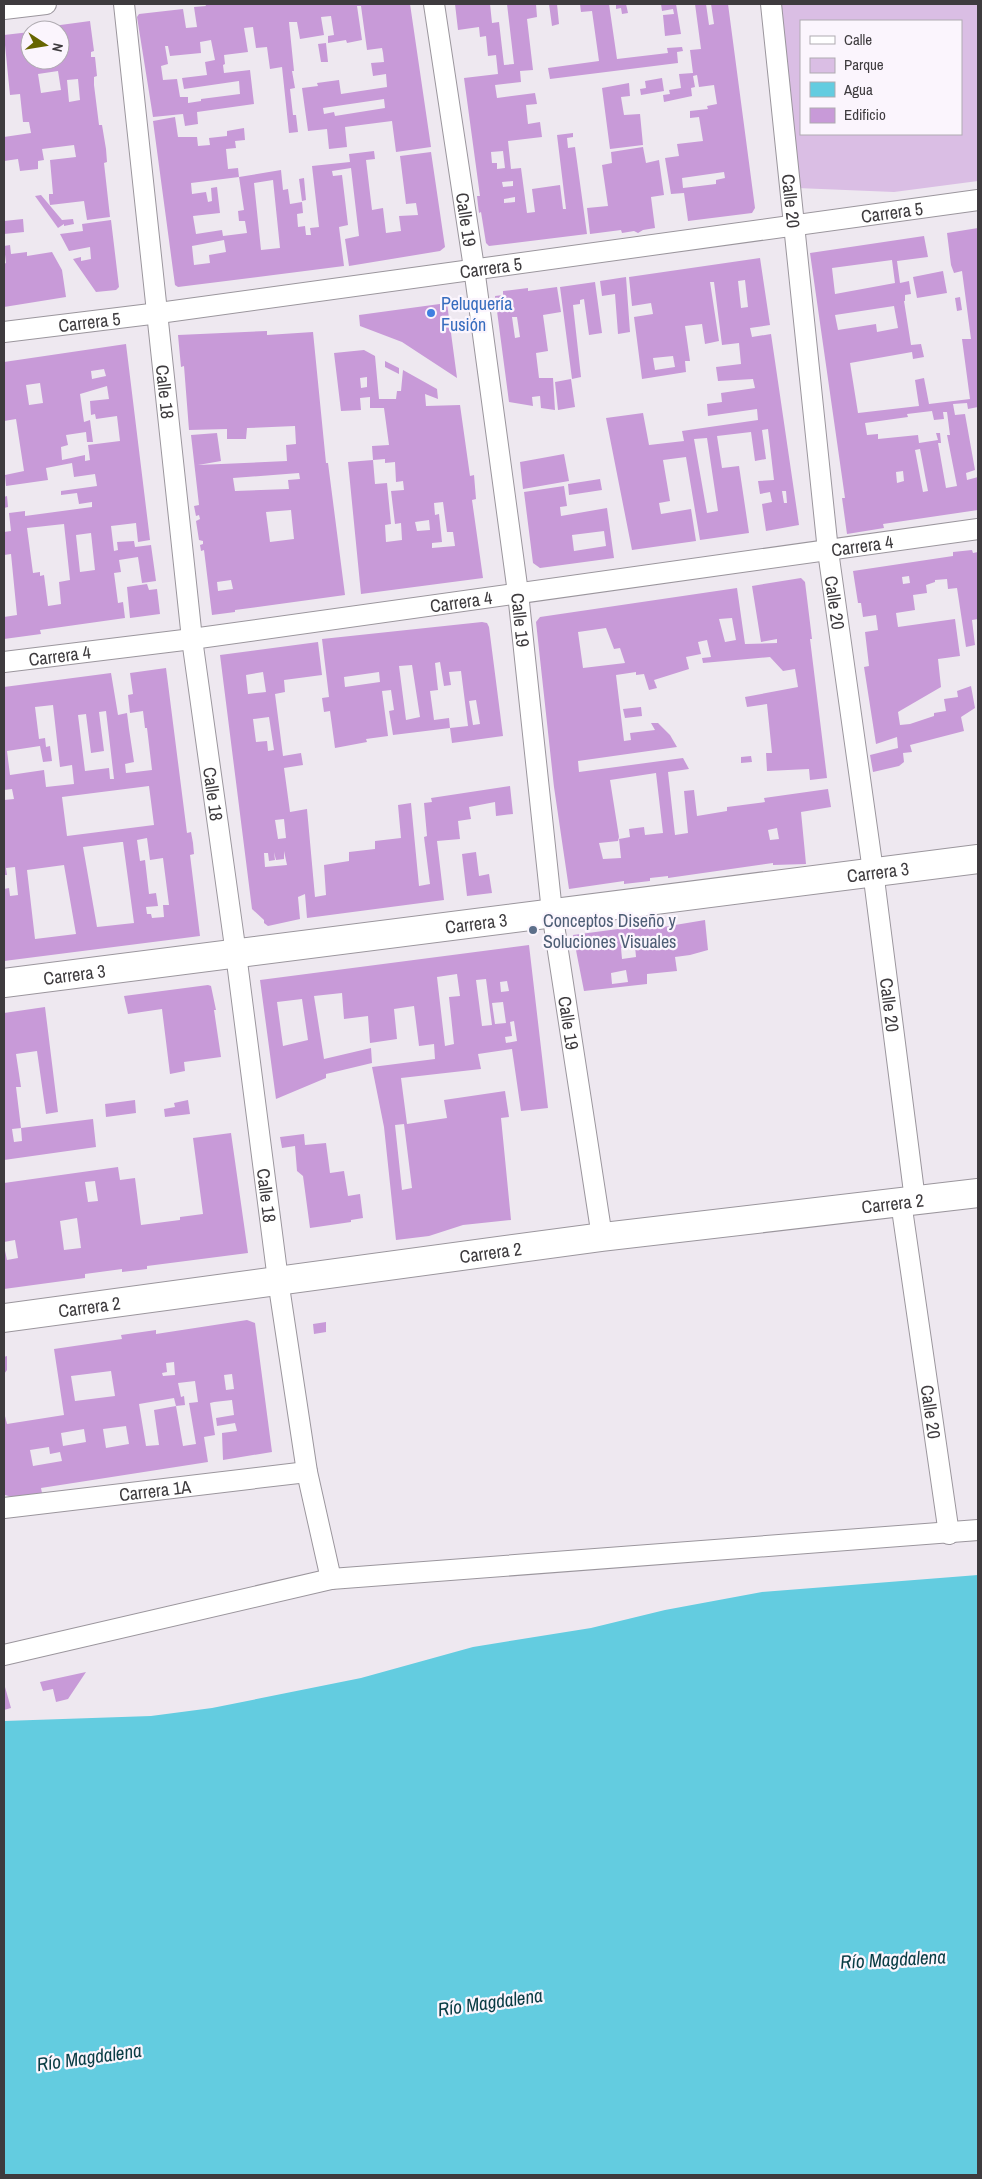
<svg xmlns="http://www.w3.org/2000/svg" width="982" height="2179" font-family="'Archivo Narrow',sans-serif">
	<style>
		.green { fill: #dabee4; fill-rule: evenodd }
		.water { fill: #63cce0 }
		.building { fill: #c89ad8; fill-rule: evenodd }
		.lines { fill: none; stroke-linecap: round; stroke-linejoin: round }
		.street-casing { stroke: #9b969d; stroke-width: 22 }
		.secondary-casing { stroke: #9b969d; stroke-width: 30 }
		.street { stroke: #fff; stroke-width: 20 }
		.secondary { stroke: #fff; stroke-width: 28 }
		.shop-dot { fill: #3f7fe0; stroke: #fbf5fd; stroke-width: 2 }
		.service-dot { fill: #5c6f8a; stroke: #fbf5fd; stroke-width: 2 }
		.labels { text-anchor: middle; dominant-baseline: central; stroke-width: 4.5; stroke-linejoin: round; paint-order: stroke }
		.street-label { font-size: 18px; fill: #3e3b3e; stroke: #fbf5fd }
		.shop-label { font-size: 18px; fill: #366cbe; stroke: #fbf5fd; text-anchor: start }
		.service-label { font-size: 18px; fill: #4e5e75; stroke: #fbf5fd; text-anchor: start }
		.water-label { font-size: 19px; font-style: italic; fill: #093c44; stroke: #fbf5fd }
	</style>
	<rect width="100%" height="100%" fill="#eee8f0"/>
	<path class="green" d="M780,4H978V181L894,192L797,188ZM801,21H961V134H801Z"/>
	<path class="water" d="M978,1575V2175H4V1721L151,1716L212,1708L361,1678L473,1647L591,1628L665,1610L762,1592Z"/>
	<path class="building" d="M205,4H410L431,147L396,152L392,121L345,127L347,147L329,149L327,129L308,131L302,88L318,86L317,83L339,80L341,94L387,87L386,74L373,76L371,63L384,62L383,53L382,48L367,50L361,6H357L362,40L347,43L346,40L328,43V36L334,35L331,16L321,17L324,35L300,39L297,22H289L294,71H292L295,88L290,89L293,115H296L298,132L289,133L282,67L270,69L267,47L256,48L253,27L244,28L248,52L224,55L225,64L223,65L224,73L250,70L254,104L197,112L198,124L185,126L183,114L153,117L137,17L139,14L183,9L186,28L197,27L194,7L206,6ZM211,40L215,60L205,62L207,75L182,78L184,89L239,81L240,94L201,99V101L188,103V97H180L177,79L163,80L161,66L168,64L165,46H168L170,56L201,53L200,42ZM384,99L385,108L335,116L334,112L324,114L323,108Z
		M455,4H490L492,23L499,22L504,65L514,64L507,4H536L537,17L527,19L533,70L520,71L521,82L495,85L497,98L535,93L537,104L526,105L528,124L540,122L542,137L508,141L511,169L521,168L527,213L535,212L532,189L560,185L563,209H566L557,135L573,133V137L567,138L568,148L575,147L587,234L489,246L486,243L481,212L479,213L478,205L477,196H480L464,78L498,74L496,55L488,56L486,36L480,37L479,27L458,30ZM503,151L505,168L497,169V163H492L491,152ZM513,181V186L503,187L502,182ZM515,197V202L504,203V199Z
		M549,4H557L559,24L552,26Z
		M580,4H609L617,59L668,53L667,48L682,47L683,51L677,52L678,63L550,79L548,68L599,61L592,11L581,12Z
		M616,4H626L628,13L622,14L621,8L616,9Z
		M661,4H676L681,34L665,36L663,15L674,14L673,9L662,11Z
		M695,4H706L709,25L714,24L711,4H728L755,208L752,213L688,221L684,193L671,194L665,158L679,156L677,144L703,141L699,117L690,118V111L708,109L707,106L717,104L714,85L699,87L697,75L693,76L695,87L691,88L692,96L664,102L663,95L670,94L669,90L681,88L679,74L693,73L690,50L701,49ZM724,172L725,178L716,180V184L683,188L682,178Z
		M90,21L94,51L91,52V57H95L97,76L94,77V85L99,125H102L106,149L107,162L104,163L110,217L87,220L84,201L50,205L49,199V194H53L50,160L76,157L74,145L42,149L44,160L38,161V169L20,171L18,159L4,161V137L31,133L29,122H23L20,94L10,95L4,35L30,32V60H60V30H54L53,26ZM58,71L61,90L41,93L38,74ZM78,79L80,100L69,102L67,80Z
		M326,43L328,62H321L318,44Z
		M662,78L664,91L641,95L640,89L646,88L645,81Z
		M629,83L630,96L621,97L624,115L640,114L643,145L610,149L602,88Z
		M175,117L178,137H197L198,146L210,145L209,138L227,136V131L244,128L245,140L235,141L236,148L226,149L228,169L238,168L239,177L191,183L192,194L206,192L208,202L212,201L211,188L217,187L220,213L193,216L196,234L222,230L223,236L247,233L245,221H239L238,211L244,210L239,177L281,170L283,190L288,189L290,204L302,202L303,213L297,214L298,227L305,226L306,235H311L310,228L319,227L312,166L350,162L349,154L374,151L375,159L366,160L372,210L383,208L386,233L401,231L399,216L418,215L416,203L406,204L400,156L431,152L445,247L440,251L349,266L345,239L359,236L351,168L332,171L333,176L342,175L348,225L339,227L344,266L178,287L175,285L153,121ZM273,180L280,248L261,250L254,183ZM224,240L226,252L209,255L210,263L194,265L192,246Z
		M643,147L646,163L659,160L664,195L651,197L655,228L643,230L638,233L634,231L622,233L621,230L590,234L587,208L608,206L602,165L612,163L611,152Z
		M304,178L306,200L302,201L299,179Z
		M41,195L62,220L73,219L74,224L64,226V224L58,228L35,196Z
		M23,219L24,232L4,234V221Z
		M111,220L119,287L116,290L96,292L73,259L81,257V261L91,259L90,247L69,251L60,234L83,231L82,224Z
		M978,228V407L968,409L967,403L953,404L955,415L965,414L975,470L966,473L967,480L978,477V510L883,524L884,528L847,534L842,498H845L810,253L924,236L928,257L897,261L900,283L909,281L910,288L911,294L905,295V301H904L911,345L921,344L924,357L913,359L912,352L850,363L858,413L919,406L915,380L924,378L929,404L970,399L962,339H971L966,301L962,271L954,273L951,265L947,233ZM892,260L895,283L835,294L832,268ZM894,306L898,328L877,332L876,324L838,330L835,315ZM932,411L934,420L944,419L943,412H947L950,435H947L957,486L946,488L938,443H941L940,433H936L938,440L919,443L918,435L878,439V434L867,435L865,423L908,417L907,414ZM920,449L928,491L923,492L915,450ZM903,471L904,481L897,483L896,472Z
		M10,245L11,254L27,252V256L52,252L62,270L66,297L4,307V264L6,263L4,246Z
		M760,258L770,325L750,328L752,337L771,334L799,525L766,531L762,504L772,502L770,492L760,494L758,481L774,480L768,429L762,430L766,459L755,461L751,432L717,436L722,468L739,466L749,533L700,540L686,457L663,460L670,501L659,503L661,514L691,509L696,541L632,550L606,418L643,413L649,445L684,441L682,431L758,420L757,409L708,416L707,404L722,402L721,393L755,388L753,379L718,381L716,367L741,364L739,343L722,345L714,282H710L719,341L705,344L702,324L685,326L690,361H685L686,372L642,379L634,317L653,314L651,303L632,306L629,277ZM745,280L748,307L741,308L738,281ZM673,356L675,367L655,370L653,358ZM707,438L718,511L707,513L694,439ZM782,491H786L787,503H784Z
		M943,271L947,293L917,298L913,277Z
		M626,277L630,332L618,334L615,294L602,296L600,281Z
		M595,282L602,333L589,335L584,299L580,300V304L573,305L581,377L572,379L560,287Z
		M557,287L561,312L543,315L548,351L536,353L539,378H553L555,410L541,408L540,396L532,397L533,406L509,402L495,296L503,295V291L528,288V291ZM512,317H517L520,337L515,338Z
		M960,297L962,310L957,311L955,298Z
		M447,303L457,378L402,342L360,326L359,315Z
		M267,331V335L313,332L326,463H328L345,595L235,610V612L212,615L204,550L201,551L200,545L203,544V541L199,540L196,521L200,519L199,515L196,516L194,506L199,505L191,435L217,433L221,461L198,465L287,461L286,445L296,444L295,426L247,428L246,439H227V429L189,430L184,366L181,367L178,335ZM299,473L300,479L288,480L289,489L235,491L233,478ZM291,510L294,539L270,542L266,512ZM231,580L233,589L218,591L217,582Z
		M126,344L150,540L138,542L136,523L111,526L114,551L118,550L117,542L134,541L135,547L151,545L156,581L142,583L138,557L119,560L121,572L114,573L118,603L123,602L125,618L40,630L41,634L4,639V617L17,615L11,554L4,555V532L11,531L9,513L25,511V516L92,507V502L79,504L77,493L61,495V491L97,486L95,474L74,477L72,463L46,468L48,480L6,486L5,475L24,471L16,419L4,421V362ZM104,369L106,376L92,379L91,371ZM40,383L43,403L29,405L26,385ZM107,386L109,399L90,401L91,415L95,414L96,419L117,416L120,441L88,445L90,460L85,461V455L62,460L61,447L68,445L66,435L86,432L87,442H93L90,420L84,422L80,394ZM64,524L70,580L59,582L61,604L48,606L44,575L40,576V572L33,573L27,528ZM91,533L95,570L80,572L76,535Z
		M364,350L375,356L379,399H396L397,391H401L403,370L437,389L438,399L425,394L426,406L460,405L470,476L474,475L476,499L472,500L483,578L361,594L348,462L373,460L372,446L389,445L384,408H370V397L360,398L361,410L341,411L334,353ZM367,377V387L361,388L360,378ZM385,459V463L395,462L396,482L403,481L404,490L391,491L395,524L401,523L402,540L386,542L385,525L391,524L387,483L375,484L373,460ZM443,502L447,532H453L455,546L432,548V543L442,542L439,514L435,515L434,503ZM429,520L430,530L417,531L415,522Z
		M385,361L399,368V374L385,367Z
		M571,379L575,407L558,410L555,382Z
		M564,454L569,481L523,489L520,462Z
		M600,479L602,490L569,495L568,484Z
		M564,486L567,506L560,507L561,516L607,508L614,558L540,568L533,563L524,492ZM604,531L606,546L574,551L572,535Z
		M7,496L8,507L4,508V497Z
		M972,550L973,553L978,552V619L972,620L975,645L966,647L957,588L948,589L947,579L935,580V582L926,585L927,593L913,595L915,610L896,613L898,627L955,619L960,656L938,659L941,687L898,712L900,725L910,724L934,716V713L946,711L944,699L958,697L957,691L971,686L975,708L961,717L964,731L910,745L912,752L903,753L904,762L899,766L873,772L870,755L898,748L897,737L876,744L864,667L869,666L865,632L878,630L876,615L863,617L861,603H858L853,571L953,556V552ZM909,576L910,583L903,584L902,577Z
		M801,578L805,582L812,639H810L827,778L810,780L809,769L767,771L766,753H772L767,704L747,707L745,697L798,687L795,669L783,671L770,657L703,663L702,658L711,657L707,640L698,642L701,654L686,657L689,669L654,680L657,688L649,690L644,674L636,675V672L616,675L624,741L631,740L630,733L655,730L651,723H658L670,735L677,747L578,761L579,772L683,758L689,769L668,772L675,835L688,833L684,791L694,790L697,816L727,811V807L765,802L764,798L828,789L831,807L801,812L806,864L773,865V863L668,878V876L650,878V881L624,884V881L569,889L554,787L536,622L540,617L737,588L745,644L777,643V639L761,642L752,586ZM732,618L736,640L725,642L719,619ZM606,628L614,649L620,648L625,663L583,668L578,632ZM656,773L663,833L645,835L644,827L629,829L630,837L619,839L621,858L603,859L599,843L618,841L619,837L610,780ZM777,828L779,839L770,840L768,830Z
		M147,584L149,590L157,589L160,614L130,618L127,587Z
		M482,622L487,623L489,627L503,736L452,743L450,728L468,726L461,671L449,672L451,685L444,686L440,662L435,663L438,690L430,691L434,720L449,718L450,728L393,735L389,711L394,710L391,690L382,691L388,736L366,739L367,742L335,748L330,711L324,712L322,698L329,697L322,639ZM412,665L420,717L406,720L399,666ZM379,672L380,682L345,687L344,677ZM476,700L480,724L473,725L469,701Z
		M318,642L322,675L284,680L285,692L275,694L283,756L301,753L303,765L284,768L290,812L307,809L315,897L326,895L324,865L349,861V852L375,849V841L401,838L398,805L411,803L419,886L430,884L424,837L427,836L424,803L432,802L431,798L510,786L513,814L496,816L495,802L469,807L471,819L458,821L460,839L437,841L444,900L307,918L305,894L298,897L300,919L268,926L264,923V920L252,909L220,655ZM263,672L266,692L248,694L246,675ZM269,717L274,750L268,751L267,741L256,742L253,719ZM284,819L286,838L278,839L275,820ZM284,851L287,865L265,867L264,853H268L269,861L275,860L274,852L276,860L284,859Z
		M166,668L187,833L191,832L193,843L194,854L190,855L200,936L4,961V889L9,888L10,896L18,895L15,867L6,868L7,875H4V800L14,799L12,789L4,790V687L111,673L118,715L127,713L129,729L134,762L125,764L126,773L135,772L152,770L147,728H145L143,711L130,713L128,695L133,694L130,673ZM53,705L60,767L72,765L74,784L46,787L44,770L10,775L7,751L40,746L43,762L52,761L50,746L46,747L45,738L39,739L35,707ZM106,711L114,779H110L109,768L85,771L78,715L86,714L91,753L104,751L99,712ZM149,786L154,825L67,836L62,797ZM147,838L150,860L163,858L169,905H163L164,917L152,918L151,914H147L146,907L158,906L156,893L149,894L145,860L140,861L137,840ZM121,842H123L134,923L97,927L83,847ZM64,865L76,934L35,939L27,870Z
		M641,707L642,716L625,718L623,709Z
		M751,756L752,762L741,763V757Z
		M476,852L479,876L489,874L492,893L467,896L462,854Z
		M705,920L708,950L690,955L675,957L677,971L647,974V984L584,991L573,935L633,927V929L652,926L653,928H657ZM635,946L636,957L622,959L621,948ZM626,970L628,982L612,984L611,973Z
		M529,945L548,1108L521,1111L512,1049L478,1054L481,1069L401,1078L407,1124L447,1118L444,1100L505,1091L509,1117L501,1118L511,1220L463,1225L429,1236L396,1240L384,1127L372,1067L435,1059L434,1044L419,1046L414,1006L394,1009L397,1039L370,1043L368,1016L344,1019L342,993L314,996L324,1059L371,1048L372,1063L326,1074V1078L276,1099L260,980ZM457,974L460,996L449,997L454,1044L445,1046L437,977ZM486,979L492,1025L482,1026L476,980ZM507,981L509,991L501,992L500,982ZM302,999L308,1040L283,1046L277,1002ZM503,1002L506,1023L495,1024L492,1003ZM514,1021L517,1041L506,1043L505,1037L512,1036L510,1022ZM404,1124L412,1188L402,1190L395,1125Z
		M208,985L211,986L216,1010H214L221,1057L184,1062L185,1071L170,1074L162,1009L128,1014L124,996Z
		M45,1007L58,1112L46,1114L37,1051L16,1054L21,1087H16L21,1128L12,1129L14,1142L22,1141L21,1128L93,1119L96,1147L4,1160V1013Z
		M135,1100L136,1113L106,1117L105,1104Z
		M188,1100L190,1114L165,1117L164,1109L175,1107L174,1103Z
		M231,1133L248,1253L147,1266V1269L122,1272V1269L85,1274V1278L4,1289V1246L7,1260L18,1258L15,1240L4,1242V1183L118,1167L120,1180L135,1178L141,1225L180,1220V1217L203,1214L193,1138ZM95,1181L98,1201L88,1202L85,1182ZM77,1218L81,1248L64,1250L60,1221Z
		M304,1134L305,1145L326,1143L330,1173L344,1171L348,1196L360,1194L363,1218L351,1220V1222L310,1228L303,1176L297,1171L295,1146L282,1148L280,1137Z
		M247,1320L255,1323L272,1452L223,1460L222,1433L237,1431L235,1423L217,1426L216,1418L234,1415L232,1400L214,1402L210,1403L215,1435L204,1437L208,1462L41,1488L42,1493L12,1497L5,1495L4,1412L7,1424L64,1415L54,1349L122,1339L121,1335L156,1330V1334ZM174,1362L175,1375L163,1376L162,1373L167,1372L166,1363ZM111,1371L115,1396L75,1401L71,1376ZM232,1374L234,1389L226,1390L224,1375ZM195,1381L198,1402L189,1403L196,1444L183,1446L176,1406L154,1410L159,1445L146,1446L139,1404L174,1398L176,1406L185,1405L184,1396L181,1397L178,1383ZM126,1426L129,1444L106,1448L103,1429ZM84,1429L86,1442L63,1446L61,1433ZM49,1447L50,1454L60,1452L62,1461L33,1466L30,1450Z
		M326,1322V1332L314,1334L313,1324Z
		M7,1356V1370L4,1374V1357Z
		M86,1672L68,1699L56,1702L53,1689L43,1691L40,1682Z
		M5,1687L11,1708L4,1710V1688Z"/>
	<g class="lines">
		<g class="street-casing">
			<g id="street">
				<path id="s1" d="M124,4L192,639L236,954L278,1280L307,1472L331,1579"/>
				<path id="s2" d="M434,4L474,268L518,593L552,912L602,1237"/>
				<path id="s3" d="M771,4L828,551L873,871L915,1200"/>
				<path d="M4,9L46,4"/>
				<path id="s4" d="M4,332L159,313L978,200"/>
				<path id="s5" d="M4,662L192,639L978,529"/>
				<path id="s6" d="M901,1202L949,1534"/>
				<path id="s7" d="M4,1508L307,1472"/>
				<path d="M4,1655L331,1579L978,1530"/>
			</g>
		</g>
		<g class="secondary-casing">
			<g id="secondary">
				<path id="s8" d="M4,983L978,859"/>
				<path id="s9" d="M4,1318L602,1237L978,1193"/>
			</g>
		</g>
		<use href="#street" class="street"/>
		<use href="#secondary" class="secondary"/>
	</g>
	<circle class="shop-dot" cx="431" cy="313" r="5"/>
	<circle class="service-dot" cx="533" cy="930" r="5"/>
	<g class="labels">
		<g class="street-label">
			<text stroke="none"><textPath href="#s3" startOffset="198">Calle 20</textPath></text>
			<text stroke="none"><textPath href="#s4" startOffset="896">Carrera 5</textPath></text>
			<text stroke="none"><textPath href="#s2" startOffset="218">Calle 19</textPath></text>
			<text stroke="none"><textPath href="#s4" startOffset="491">Carrera 5</textPath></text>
			<text stroke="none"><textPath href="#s4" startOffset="86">Carrera 5</textPath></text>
			<text stroke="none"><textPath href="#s1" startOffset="390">Calle 18</textPath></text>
			<text stroke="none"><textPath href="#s5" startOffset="866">Carrera 4</textPath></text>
			<text stroke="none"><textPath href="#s5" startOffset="461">Carrera 4</textPath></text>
			<text stroke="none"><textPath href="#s3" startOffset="602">Calle 20</textPath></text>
			<text stroke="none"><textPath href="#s2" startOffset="622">Calle 19</textPath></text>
			<text stroke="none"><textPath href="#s5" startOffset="56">Carrera 4</textPath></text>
			<text stroke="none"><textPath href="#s1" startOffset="795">Calle 18</textPath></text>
			<text stroke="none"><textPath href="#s8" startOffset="881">Carrera 3</textPath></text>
			<text stroke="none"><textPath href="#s8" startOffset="476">Carrera 3</textPath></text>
			<text stroke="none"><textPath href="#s8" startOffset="71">Carrera 3</textPath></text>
			<text stroke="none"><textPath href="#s3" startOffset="1008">Calle 20</textPath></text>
			<text stroke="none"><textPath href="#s2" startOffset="1028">Calle 19</textPath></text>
			<text stroke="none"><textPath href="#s1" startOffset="1200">Calle 18</textPath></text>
			<text stroke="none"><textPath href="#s9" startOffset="896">Carrera 2</textPath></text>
			<text stroke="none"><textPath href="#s9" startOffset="491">Carrera 2</textPath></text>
			<text stroke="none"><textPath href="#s9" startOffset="86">Carrera 2</textPath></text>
			<text stroke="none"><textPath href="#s6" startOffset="212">Calle 20</textPath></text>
			<text stroke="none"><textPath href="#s7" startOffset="152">Carrera 1A</textPath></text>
		</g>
		<g class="shop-label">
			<text x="441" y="303">Peluquería<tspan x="441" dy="21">Fusión</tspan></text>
		</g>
		<g class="service-label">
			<text x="543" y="920">Conceptos Diseño y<tspan x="543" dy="21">Soluciones Visuales</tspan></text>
		</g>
		<g class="water-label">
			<text transform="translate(893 1959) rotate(-3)">Río Magdalena</text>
			<text transform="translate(490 2002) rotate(-8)">Río Magdalena</text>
			<text transform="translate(89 2057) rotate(-8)">Río Magdalena</text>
		</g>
	</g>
	<rect width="982" height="2179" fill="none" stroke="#3e3b3e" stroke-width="10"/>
	<rect x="800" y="20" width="162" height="115" fill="#fbf5fd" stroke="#afabb1"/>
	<rect x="810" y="36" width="25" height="8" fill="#ffffff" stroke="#afabb1"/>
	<text x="844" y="45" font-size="15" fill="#3e3b3e">Calle</text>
	<rect x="810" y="58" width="25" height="15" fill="#dabee4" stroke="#afabb1"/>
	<text x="844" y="70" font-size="15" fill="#3e3b3e">Parque</text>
	<rect x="810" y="82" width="25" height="15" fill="#63cce0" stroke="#afabb1"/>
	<text x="844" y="95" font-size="15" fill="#3e3b3e">Agua</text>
	<rect x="810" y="108" width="25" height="15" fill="#c89ad8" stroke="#afabb1"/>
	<text x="844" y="120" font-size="15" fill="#3e3b3e">Edificio</text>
	<g transform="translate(45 45) rotate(102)"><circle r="24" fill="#fbf5fd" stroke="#afabb1"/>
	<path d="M0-4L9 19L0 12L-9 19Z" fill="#666500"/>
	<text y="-8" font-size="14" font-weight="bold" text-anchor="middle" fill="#3e3b3e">N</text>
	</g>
</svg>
